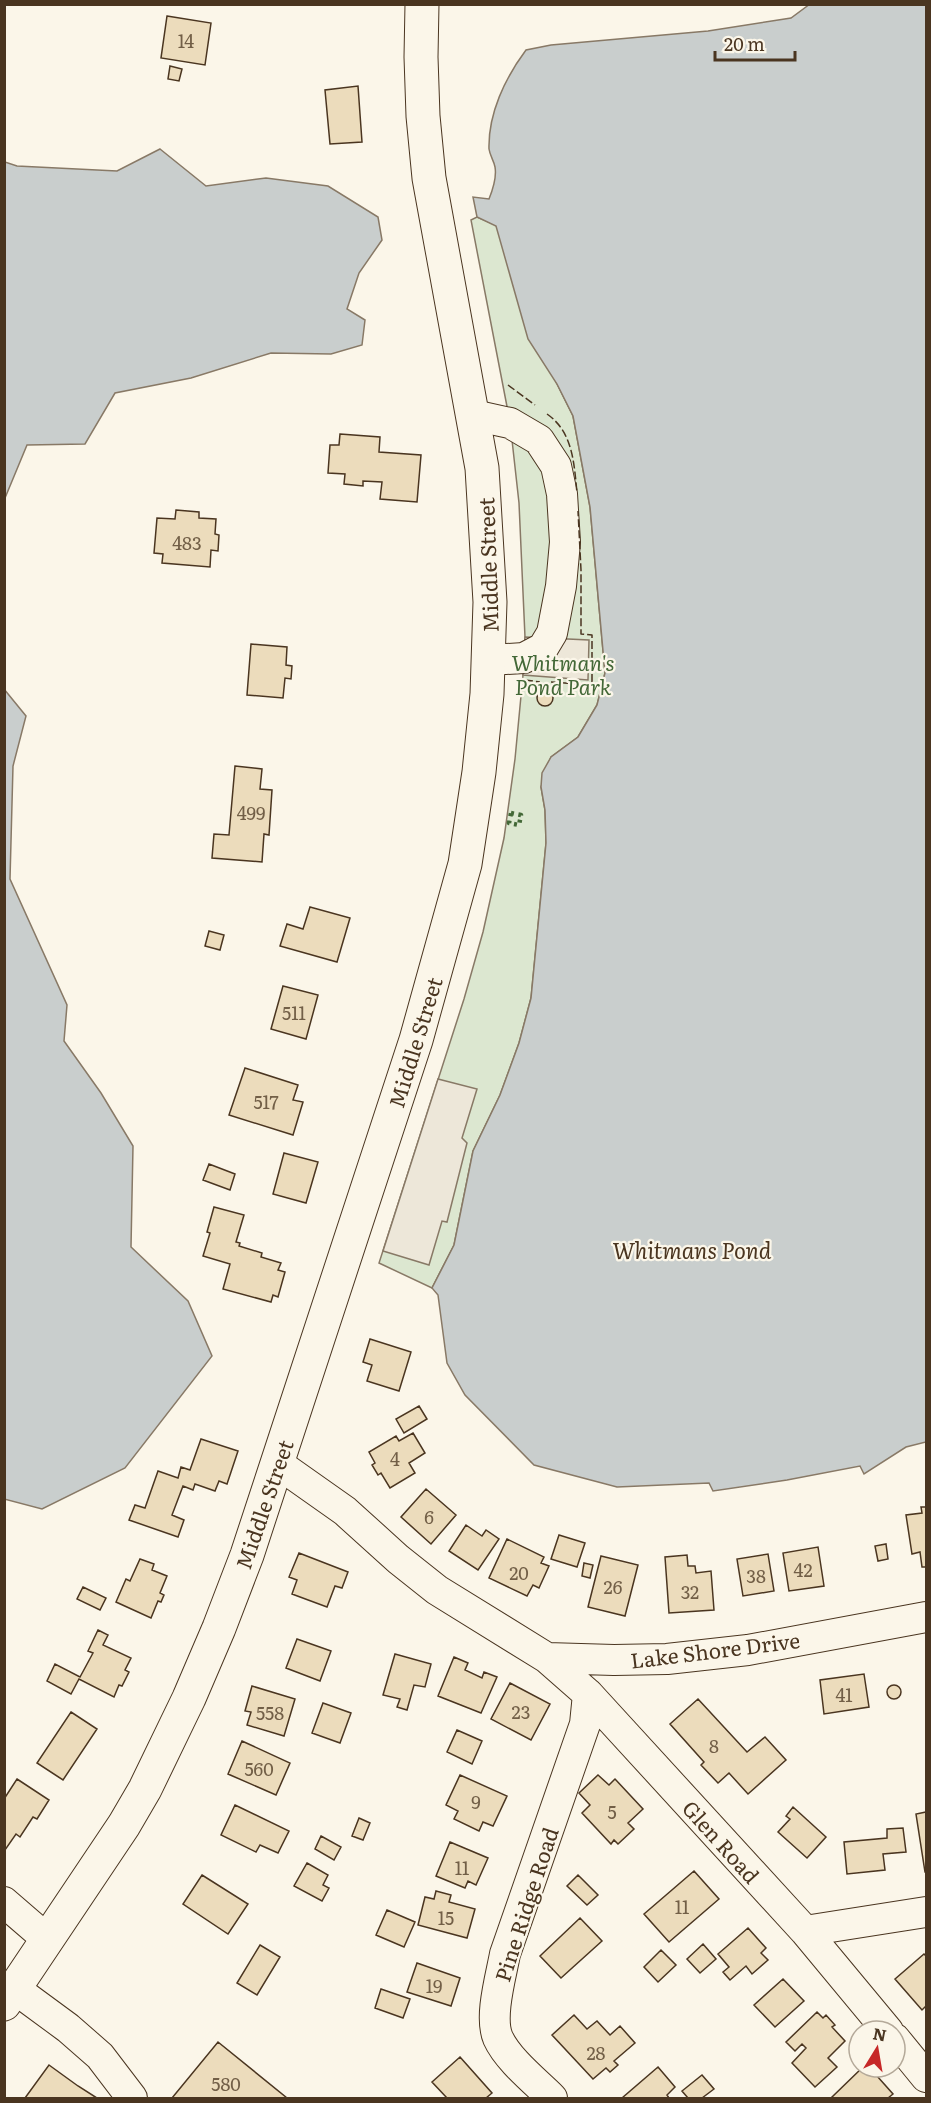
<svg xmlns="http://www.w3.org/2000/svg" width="931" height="2103" font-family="Literata,serif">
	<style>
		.green { fill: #dce7d0; stroke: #887966; stroke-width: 1.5 }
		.parking { fill: #ede7d9; stroke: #887966; stroke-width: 1.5 }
		.water { fill: #c9cecd; stroke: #887966; stroke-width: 1.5 }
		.building { fill: #ecdcbc; stroke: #4a3520; stroke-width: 1.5 }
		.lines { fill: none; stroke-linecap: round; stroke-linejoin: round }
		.minor-casing { stroke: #4a3520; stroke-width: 32 }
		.major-casing { stroke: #4a3520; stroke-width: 35 }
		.minor { stroke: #fbf6e9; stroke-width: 30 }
		.major { stroke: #fbf6e9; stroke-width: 33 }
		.hedge { stroke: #436837; stroke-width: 4.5; stroke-dasharray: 3 4.5; stroke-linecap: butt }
		.fence { stroke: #4a3520; stroke-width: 1.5; stroke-dasharray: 8 3; stroke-linecap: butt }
		.labels { text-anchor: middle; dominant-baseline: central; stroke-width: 4.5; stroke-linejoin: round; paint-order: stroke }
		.number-label { font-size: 18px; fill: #725f47 }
		.street-label { font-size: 21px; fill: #4a3520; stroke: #fbf6e9 }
		.park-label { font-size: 21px; font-style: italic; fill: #436837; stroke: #fbf6e9 }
		.water-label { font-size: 22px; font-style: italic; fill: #4a3520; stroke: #fbf6e9 }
	</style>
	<rect width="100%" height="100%" fill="#fbf6e9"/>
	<path class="green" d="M477,217L496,225L557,384L573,416L590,507L605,673L597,705L578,737L551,757L541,787L545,810L546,843L531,998L519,1043L500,1095L473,1151L454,1245L432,1288L379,1263L464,999L483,932L504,838L515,759L523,675L525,637L519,503L510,422L471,220Z"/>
	<path class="parking" d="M525,637L589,640L588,680L523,675Z
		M438,1079L477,1089L462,1138L467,1143L447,1222L442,1221L429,1265L383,1251Z"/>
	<path class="water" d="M810,4L926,5V1442L906,1447L864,1474L860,1466L787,1480L713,1491L709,1483L617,1487L534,1465L465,1395L447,1363L438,1295L432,1288L454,1245L473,1151L500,1095L519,1043L531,998L546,843L545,810L541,787L542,773L551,757L578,737L597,705L605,673L590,507L573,416L557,384L528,339L496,226L477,217L473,197L489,199C493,189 497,178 495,167C494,161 490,156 489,149C488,114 505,78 526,50L551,45L708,31L791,18Z
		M160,149L206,186L266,178L328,186L378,217L382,240L359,273L347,309L365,320L362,345L331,354L271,353L191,378L115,393L85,444L27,445L5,498V162L17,166L117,171Z
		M4,689L26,716L13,766L10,879L67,1005L64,1041L101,1093L133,1146L131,1247L188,1301L212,1356L125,1468L42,1509L4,1499Z"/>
	<path class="building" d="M167,16L211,23L205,65L161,58Z
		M170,66L182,69L179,81L168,79Z
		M358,86L362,142L330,144L325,90Z
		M340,434L380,437L379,452L421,455L417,502L380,499L382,482L363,481V486L344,484L345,474L328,473L330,445H339Z
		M176,510L199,512V518L216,519L215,534L219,535L218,551L211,550L210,567L162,563L163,554L154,553L157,518L175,519Z
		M251,644L287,647L286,665L292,666L291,679L285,678L283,698L247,695Z
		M537 698a8 8 0 1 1 16 0a8 8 0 1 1-16 0Z
		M235,766L262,769L260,789L272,790L269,835L264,834L262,862L212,858L214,834L229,835Z
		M310,907L350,918L337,962L280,946L287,924L303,929Z
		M209,931L224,935L220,950L205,946Z
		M283,986L318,995L306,1039L271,1029Z
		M245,1068L298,1085L293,1100L303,1102L293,1135L229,1115Z
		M284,1153L318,1162L306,1203L273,1194Z
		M209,1164L235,1174L230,1190L203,1180Z
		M214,1207L244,1215L236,1242L240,1243L239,1246L262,1253L261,1257L281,1263L278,1270L285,1272L278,1297L273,1295L271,1302L223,1289L230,1264L203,1256L210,1233L207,1232Z
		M370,1339L411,1352L399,1391L367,1381L372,1365L363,1362Z
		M419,1406L427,1419L404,1433L396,1419Z
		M413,1433L425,1453L409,1463L415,1473L390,1488L381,1473L378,1475L372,1465L375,1463L369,1452L396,1436L399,1441Z
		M201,1439L238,1451L227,1484L219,1481L215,1491L195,1484L193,1490L183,1486L172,1515L184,1520L178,1537L129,1520L135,1505L145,1508L158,1471L178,1478L181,1467L190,1470Z
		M426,1489L456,1515L431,1544L401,1517Z
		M921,1507H926V1567H922L920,1552L912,1554L906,1515L922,1513Z
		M466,1525L482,1536L486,1530L499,1539L478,1570L449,1551Z
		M559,1535L585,1543L577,1567L551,1559Z
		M507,1539L544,1557L541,1563L549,1566L539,1588L533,1585L527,1596L489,1578Z
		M886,1544L888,1559L878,1561L875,1546Z
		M818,1547L824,1586L789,1591L783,1553Z
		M299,1553L348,1572L342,1588L335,1586L327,1607L292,1594L297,1580L289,1577Z
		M768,1554L774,1591L743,1596L737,1559Z
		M687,1555L688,1566H695L696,1573L711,1571L714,1610L669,1613L665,1557Z
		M601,1556L638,1565L625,1616L588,1607Z
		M140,1559L154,1564L152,1570L167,1576L160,1593L164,1595L161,1602L158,1601L151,1618L116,1602L126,1579L130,1581Z
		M584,1563L593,1565L590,1578L582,1576Z
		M83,1587L106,1598L100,1610L77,1599Z
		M98,1630L108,1635L103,1645L131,1658L125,1670L129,1672L122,1686L119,1685L114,1697L79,1679L71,1694L47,1681L55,1664L80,1677L93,1653L88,1651Z
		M297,1639L331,1651L320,1681L286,1668Z
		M395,1654L431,1664L425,1687L414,1685L407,1710L397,1707L400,1699L383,1695Z
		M454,1657L468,1663L465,1670L482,1678L484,1672L497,1677L481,1713L438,1696Z
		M864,1674L869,1707L824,1714L820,1680Z
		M510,1683L550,1704L531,1740L491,1719Z
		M887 1692a7 7 0 1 1 14 0a7 7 0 1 1-14 0Z
		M252,1686L295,1699L284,1736L247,1725L251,1712L245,1711Z
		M698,1699L747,1752L765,1737L786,1760L748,1794L729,1773L718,1783L701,1765L704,1762L670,1724Z
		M323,1703L351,1713L340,1743L312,1733Z
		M71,1712L97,1729L63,1780L37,1763Z
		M457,1730L482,1741L472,1764L447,1752Z
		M242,1741L290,1763L276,1795L228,1774Z
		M460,1775L507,1796L493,1826L483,1822L479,1831L454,1819L458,1811L446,1805Z
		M598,1775L609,1785L615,1779L643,1809L628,1823L634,1829L618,1844L614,1840L611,1844L582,1813L590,1805L579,1793Z
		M17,1779L49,1800L37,1819L33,1817L20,1837L16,1834L5,1850L4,1799Z
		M235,1805L289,1831L278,1853L260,1845L256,1852L221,1835Z
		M793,1807L826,1837L807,1858L778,1832L790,1819L786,1816Z
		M926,1812V1872H925L916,1814Z
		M359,1818L370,1823L363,1840L352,1836Z
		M903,1828L906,1852L883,1854L885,1870L847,1874L844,1842L887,1838V1829Z
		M321,1836L341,1847L334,1860L315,1849Z
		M450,1842L488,1858L476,1885L468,1881L465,1888L436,1876Z
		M307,1863L328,1875L323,1885L329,1888L322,1901L294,1886Z
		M694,1871L719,1899L669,1942L644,1914Z
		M202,1875L248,1904L228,1934L183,1904Z
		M578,1875L598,1895L587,1905L567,1886Z
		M436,1891L451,1895L449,1902L475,1909L467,1938L418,1925L425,1897L434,1899Z
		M387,1910L415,1922L404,1947L376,1935Z
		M580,1918L602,1941L561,1978L540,1956Z
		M748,1928L766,1948L761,1953L768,1960L752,1974L746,1966L730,1980L723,1972L729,1967L718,1954Z
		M703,1944L716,1959L700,1973L687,1959Z
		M260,1945L280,1957L257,1995L237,1983Z
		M661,1950L676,1965L658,1982L644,1967Z
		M924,1954L926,1956V2006L922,2010L895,1979Z
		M417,1963L460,1978L451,2006L407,1992Z
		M783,1979L804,2001L775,2027L754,2005Z
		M381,1989L410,1999L403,2018L375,2008Z
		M817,2012L823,2018L826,2015L835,2025L832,2027L845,2041L828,2058L837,2067L815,2087L792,2063L806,2048L802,2044L795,2051L786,2042Z
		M574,2015L587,2029L597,2021L610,2035L620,2026L635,2043L614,2061L618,2065L610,2072L606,2068L593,2079L552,2035Z
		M218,2042L287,2098H172Z
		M460,2057L492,2093L486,2098H447L432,2082Z
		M49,2065L78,2086L97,2098H25Z
		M658,2067L675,2087L667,2095L669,2098H622Z
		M863,2067H869L893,2094L888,2098H831Z
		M702,2075L714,2089L702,2098H688L682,2091Z"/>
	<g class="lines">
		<g class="minor-casing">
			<path id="minor" d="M473,415L510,423L539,440L556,466L562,494L565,542L561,586L552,633L543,648L524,658L489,660
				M277,1463L345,1511L398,1559L437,1590L547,1658L614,1660L667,1659L748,1650L926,1617
				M547,1658L588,1694L805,1931L888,2031
				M4,1902L48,1940
				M805,1931L926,1912
				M15,1989L68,2028L100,2056L132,2098
				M895,2039L926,2077
				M552,2098C536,2082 508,2060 498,2038C489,2017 501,1976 505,1954L585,1724L588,1694"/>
		</g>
		<g class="major-casing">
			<path id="major" d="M4,2004L124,1825L145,1789L189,1698L219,1628L247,1555L416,1040L465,864L479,772L487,694L490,602L482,468L429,178L423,116L421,57L422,4"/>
		</g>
		<use href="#minor" class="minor"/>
		<use href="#major" class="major"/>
		<path class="hedge" d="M511,813L521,815L519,825L509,823Z"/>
		<path class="fence" d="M508,385L535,405
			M547,414C573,432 574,463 577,493
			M525,680L540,682
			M551,682L592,685V635L581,634V570L578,511"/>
	</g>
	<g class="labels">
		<g class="number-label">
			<text x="186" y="40">14</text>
			<text x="187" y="542">483</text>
			<text x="251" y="812">499</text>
			<text x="294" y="1012">511</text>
			<text x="266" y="1101">517</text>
			<text x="395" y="1458">4</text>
			<text x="429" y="1516">6</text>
			<text x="803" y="1569">42</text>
			<text x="519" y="1572">20</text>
			<text x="756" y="1575">38</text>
			<text x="613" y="1586">26</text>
			<text x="690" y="1591">32</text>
			<text x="844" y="1694">41</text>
			<text x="521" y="1711">23</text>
			<text x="270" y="1712">558</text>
			<text x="714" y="1745">8</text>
			<text x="259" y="1768">560</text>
			<text x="476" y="1801">9</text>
			<text x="612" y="1811">5</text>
			<text x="462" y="1867">11</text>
			<text x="682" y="1906">11</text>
			<text x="446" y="1917">15</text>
			<text x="434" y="1985">19</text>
			<text x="596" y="2052">28</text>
			<text x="226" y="2083">580</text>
		</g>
		<g class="street-label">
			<text transform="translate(487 565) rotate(-92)">Middle Street</text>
			<text transform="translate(414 1042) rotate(-73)">Middle Street</text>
			<text transform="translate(263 1504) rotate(-71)">Middle Street</text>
			<text transform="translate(715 1649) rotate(-7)">Lake Shore Drive</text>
			<text transform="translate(722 1841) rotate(48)">Glen Road</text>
			<text transform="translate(525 1904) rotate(-72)">Pine Ridge Road</text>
		</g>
		<g class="park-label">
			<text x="563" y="661">Whitman's<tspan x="563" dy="24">Pond Park</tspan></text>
		</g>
		<g class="water-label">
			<text x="692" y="1249">Whitmans Pond</text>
		</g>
	</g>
	<rect width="931" height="2103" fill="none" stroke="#4a3520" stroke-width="12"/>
	<g transform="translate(877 2049) rotate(11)"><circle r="28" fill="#fbf6e9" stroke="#b4a999" stroke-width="1.5"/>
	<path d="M0-4.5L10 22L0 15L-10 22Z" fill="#c62828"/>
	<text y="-9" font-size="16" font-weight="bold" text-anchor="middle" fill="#4a3520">N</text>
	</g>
	<path d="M715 51v9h80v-9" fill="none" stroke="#4a3520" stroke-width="3"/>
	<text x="724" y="51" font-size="18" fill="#4a3520" stroke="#fbf6e9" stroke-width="4.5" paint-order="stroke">20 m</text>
</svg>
